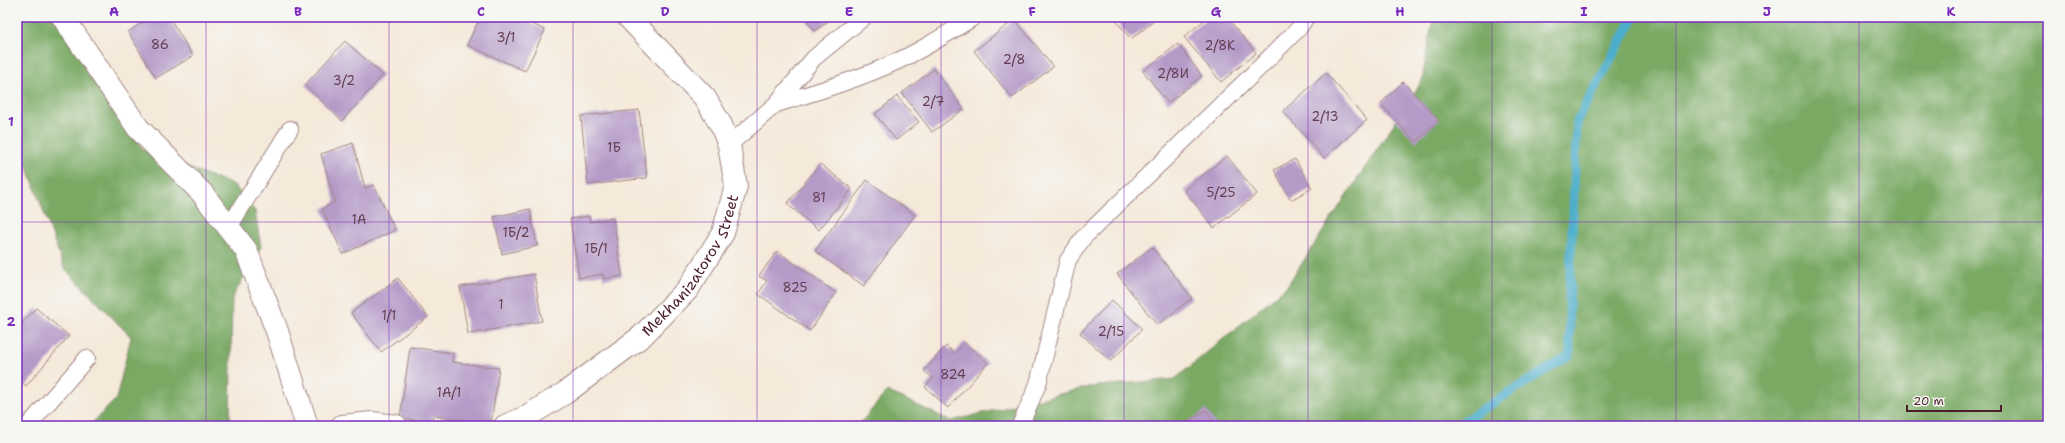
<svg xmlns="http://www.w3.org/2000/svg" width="2065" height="443" font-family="'Shantell Sans',sans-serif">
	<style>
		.forest { fill: #79a963; stroke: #626447 }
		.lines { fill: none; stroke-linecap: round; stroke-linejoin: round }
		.stream { stroke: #4badcb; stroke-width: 9 }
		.building { fill: #b49ac7 }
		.lane-casing { stroke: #a08482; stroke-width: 18 }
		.street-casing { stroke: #a08482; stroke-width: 24 }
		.lane { stroke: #fff; stroke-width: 16 }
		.street { stroke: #fff; stroke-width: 22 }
		.grid { fill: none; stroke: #7b2cbf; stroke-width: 1; stroke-opacity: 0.55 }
		.labels { text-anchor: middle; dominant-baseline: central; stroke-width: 4; stroke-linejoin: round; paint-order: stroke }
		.number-label { font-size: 13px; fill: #643e52 }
		.street-label { font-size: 15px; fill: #4a1f2b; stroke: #f6f6f2 }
		.neatline { fill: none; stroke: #7b2cbf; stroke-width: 1.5 }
		.grid-label { font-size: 13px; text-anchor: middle; font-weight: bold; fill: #7b2cbf }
	</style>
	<rect width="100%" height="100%" fill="#f6f6f2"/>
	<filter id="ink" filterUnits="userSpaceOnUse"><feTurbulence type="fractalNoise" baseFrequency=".025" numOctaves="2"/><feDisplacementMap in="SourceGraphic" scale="8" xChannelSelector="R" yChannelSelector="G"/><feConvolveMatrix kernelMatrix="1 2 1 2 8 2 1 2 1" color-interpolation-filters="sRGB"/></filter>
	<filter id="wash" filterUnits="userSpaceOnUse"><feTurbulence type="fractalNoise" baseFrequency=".012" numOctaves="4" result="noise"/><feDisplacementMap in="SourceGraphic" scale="16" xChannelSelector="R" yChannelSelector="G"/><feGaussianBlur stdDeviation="0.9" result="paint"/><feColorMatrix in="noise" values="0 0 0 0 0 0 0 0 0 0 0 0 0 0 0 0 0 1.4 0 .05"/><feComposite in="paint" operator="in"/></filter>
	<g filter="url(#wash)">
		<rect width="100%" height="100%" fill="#f5e9d9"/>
		<path class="forest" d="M17,17H66L144,151L234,185L255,211L261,247L232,298L230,426H89L116,399L131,337L64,268L17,138Z
			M1433,17H2048V426H858L887,391L951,421L1088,387L1175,379L1287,286L1422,81Z"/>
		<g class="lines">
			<path class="stream" d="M1456,426L1570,355L1569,303L1577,121L1634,17"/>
		</g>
		<g id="blocks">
			<path class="building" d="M151,17H169L193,56L156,78L128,32Z
				M480,17H517L545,30L525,71L467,45Z
				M804,17H834L815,31Z
				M1113,17H1159L1131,39Z
				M1208,17H1227L1256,53L1221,82L1184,37Z
				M1015,19L1053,67L1012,98L974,51Z
				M345,41L383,75L342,121L305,85Z
				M1178,44L1202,76L1168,103L1143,71Z
				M934,69L964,109L932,132L902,93Z
				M1326,73L1367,120L1324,158L1283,111Z
				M1403,82L1439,120L1416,142L1380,104Z
				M897,96L919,122L896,140L875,114Z
				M639,110L647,178L588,185L581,116Z
				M353,143L365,188L374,185L395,230L343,254L322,209L335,202L321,154Z
				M1227,156L1257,194L1214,228L1184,190Z
				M1295,159L1312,188L1291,200L1274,170Z
				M820,164L852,189L819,230L787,204Z
				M867,180L915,215L864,286L815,251Z
				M530,209L537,246L502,254L494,217Z
				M589,216L590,222L613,218L622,276L603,279V274L579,278L570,219Z
				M1152,247L1192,298L1157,325L1117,274Z
				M777,251L836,293L810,331L758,294L767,281L759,276Z
				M534,274L542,321L468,334L460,287Z
				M398,278L428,317L381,352L351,313Z
				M1112,300L1142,329L1111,361L1080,333Z
				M36,308L69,336L26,386L17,378V329Z
				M964,342L988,363L948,408L925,387L933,378L924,371L946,346L955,353Z
				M410,347L453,353L452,362L499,368L491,424L433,416L432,422L400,418Z
				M1206,410L1217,426H1181Z"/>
		</g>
	</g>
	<g filter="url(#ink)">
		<use href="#blocks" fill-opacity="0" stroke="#a08482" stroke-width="1"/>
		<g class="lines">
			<g class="lane-casing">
				<path id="lane" d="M776,104C814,93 853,81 889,65C919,52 947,34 974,17
					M729,145L776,104L814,58L864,17
					M229,227L290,129
					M28,426L87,358
					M1020,426L1038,384L1068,260L1083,238L1259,68L1299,28L1306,17"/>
			</g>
			<g class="street-casing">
				<g id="street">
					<path d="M63,17L138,128L202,193L246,250L277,331L307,426"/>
					<path d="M342,426L372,423L396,426"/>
					<path id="s1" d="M505,426L524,418L565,393L642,336L688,289L723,233L736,186L729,145L721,125L705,98L628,17"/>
				</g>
			</g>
			<use href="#lane" class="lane"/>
			<use href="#street" class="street"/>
		</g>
	</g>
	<path class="grid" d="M206,17V426M389,17V426M573,17V426M757,17V426M941,17V426M1124,17V426M1308,17V426M1492,17V426M1676,17V426M1859,17V426M17,222H2048"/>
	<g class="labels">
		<g class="number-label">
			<text x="506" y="37">3/1</text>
			<text x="160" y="44">86</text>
			<text x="1220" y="45">2/8К</text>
			<text x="1014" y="59">2/8</text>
			<text x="1173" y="73">2/8И</text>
			<text x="344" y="80">3/2</text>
			<text x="933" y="101">2/7</text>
			<text x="1325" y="116">2/13</text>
			<text x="614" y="147">1Б</text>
			<text x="1221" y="192">5/25</text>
			<text x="819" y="197">81</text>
			<text x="359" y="219">1А</text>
			<text x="516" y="232">1Б/2</text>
			<text x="596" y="248">1Б/1</text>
			<text x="795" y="287">825</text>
			<text x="501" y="304">1</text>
			<text x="389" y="315">1/1</text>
			<text x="1111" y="331">2/15</text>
			<text x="953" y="374">824</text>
			<text x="449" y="392">1А/1</text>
		</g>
		<g class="street-label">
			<text stroke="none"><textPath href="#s1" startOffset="252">Mekhanizatorov Street</textPath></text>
		</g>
	</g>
	<rect width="2065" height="443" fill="none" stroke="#f6f6f2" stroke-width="44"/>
	<path d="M1907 405v6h94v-6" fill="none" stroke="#4a1f2b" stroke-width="2"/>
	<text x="1913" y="405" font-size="12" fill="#4a1f2b" stroke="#f6f6f2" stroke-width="3" paint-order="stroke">20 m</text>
	<rect x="22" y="22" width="2021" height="399" class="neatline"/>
	<g class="grid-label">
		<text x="114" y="16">A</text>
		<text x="298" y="16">B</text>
		<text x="481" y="16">C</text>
		<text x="665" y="16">D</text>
		<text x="849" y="16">E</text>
		<text x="1032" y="16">F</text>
		<text x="1216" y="16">G</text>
		<text x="1400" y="16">H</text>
		<text x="1584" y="16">I</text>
		<text x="1767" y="16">J</text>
		<text x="1951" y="16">K</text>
		<text x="11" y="126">1</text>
		<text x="11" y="326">2</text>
	</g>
</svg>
